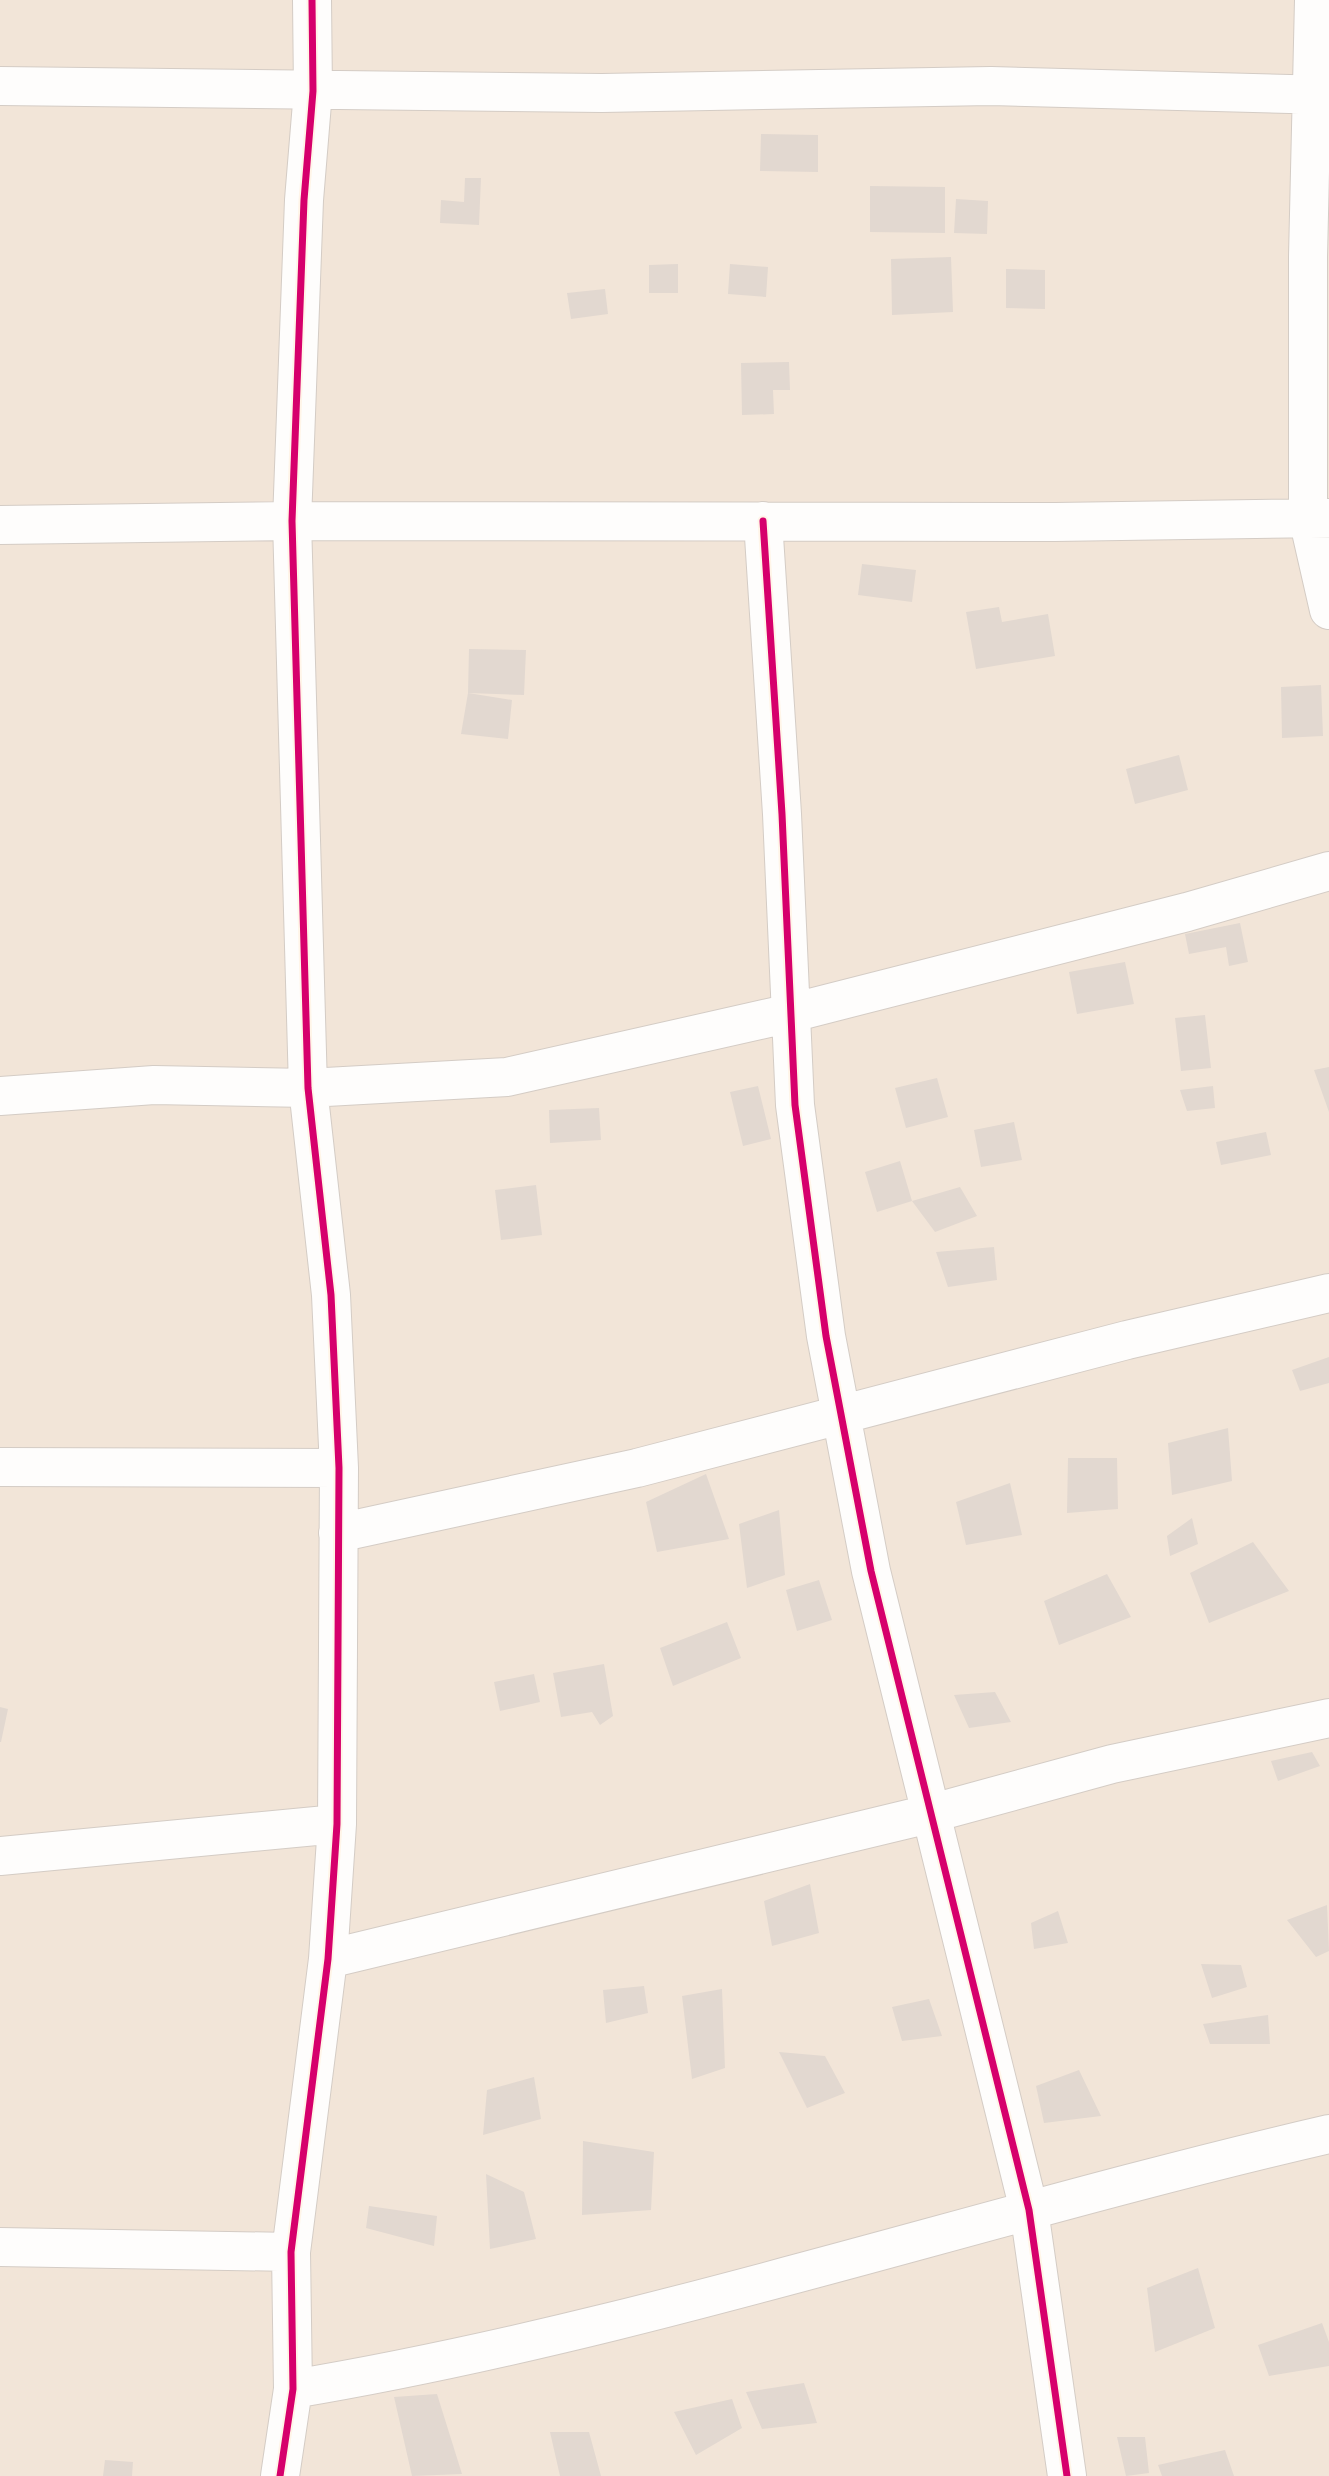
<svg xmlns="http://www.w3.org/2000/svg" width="1329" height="2476" font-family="'PT Sans Narrow',sans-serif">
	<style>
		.residential { fill: #f2e5d8 }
		.building { fill: #e2d8d0 }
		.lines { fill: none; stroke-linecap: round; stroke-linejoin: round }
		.minor-casing { stroke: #d4ccc5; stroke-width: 40 }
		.minor { stroke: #fefdfc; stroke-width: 38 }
		.cycleway-casing { stroke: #fff5e8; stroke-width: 11 }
		.cycleway { stroke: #d6006c; stroke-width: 7 }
	</style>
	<rect width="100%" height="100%" fill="#f6f0e8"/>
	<path class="residential" d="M0,0H1329V2476H0Z"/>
	<path class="building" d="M761,134L818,135V172L760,171Z
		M465,178H481L479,225L440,223L441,200L464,202Z
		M870,186L945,187V233L870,232Z
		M956,199L988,201L987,234L954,233Z
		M951,257L953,312L892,315L891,259Z
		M678,264V293H649V265Z
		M730,264L768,267L766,297L728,294Z
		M1006,269L1045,270V309L1006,308Z
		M605,289L608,314L571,319L567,293Z
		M789,362L790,390H773L774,414L742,415L741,363Z
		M862,564L916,570L912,602L858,595Z
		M999,607L1002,622L1048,614L1055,656L976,669L966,612Z
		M469,649L526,650L524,695L468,693Z
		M1321,685L1323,736L1282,738L1281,687Z
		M468,693L512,700L508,739L461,734Z
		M1179,755L1188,790L1135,804L1126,769Z
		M1240,923L1248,962L1229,966L1226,947L1189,954L1185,934Z
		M1125,962L1134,1004L1077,1014L1069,972Z
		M1205,1015L1211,1068L1181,1071L1175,1018Z
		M1329,1067V1112L1314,1070Z
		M937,1078L948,1117L906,1128L895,1088Z
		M758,1086L771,1139L743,1146L730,1092Z
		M1213,1086L1215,1108L1187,1111L1180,1090Z
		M599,1108L601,1140L550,1143L549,1110Z
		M1014,1122L1022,1160L981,1167L974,1130Z
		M1266,1132L1271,1155L1221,1165L1216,1142Z
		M900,1161L912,1201L877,1212L865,1172Z
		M536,1185L542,1235L501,1240L495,1190Z
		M960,1187L977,1216L935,1232L912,1201Z
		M994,1247L997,1280L948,1287L936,1252Z
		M1329,1357V1383L1300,1391L1292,1370Z
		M1228,1428L1232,1481L1172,1495L1168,1443Z
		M1068,1458H1117L1118,1509L1067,1513Z
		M706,1474L729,1539L657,1552L646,1502Z
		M1010,1483L1022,1535L966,1545L956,1502Z
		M779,1510L785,1575L747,1588L739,1524Z
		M1192,1518L1198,1544L1170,1556L1167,1536Z
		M1253,1542L1289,1591L1209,1623L1190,1573Z
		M1107,1574L1131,1617L1059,1645L1044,1601Z
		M819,1580L832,1620L797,1631L786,1590Z
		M727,1622L741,1658L673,1686L660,1648Z
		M604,1664L613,1716L600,1725L592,1712L561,1717L553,1673Z
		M534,1674L540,1702L500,1711L494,1682Z
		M995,1692L1011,1722L969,1728L954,1695Z
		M0,1707L8,1709L1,1742H0Z
		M1312,1752L1320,1766L1278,1781L1271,1761Z
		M810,1884L819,1933L772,1946L764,1901Z
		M1327,1905L1329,1951L1316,1957L1287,1920Z
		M1058,1911L1068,1943L1034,1949L1031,1923Z
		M1201,1964L1241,1965L1247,1987L1212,1998Z
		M644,1986L648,2013L606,2023L603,1990Z
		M722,1989L725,2068L692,2079L682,1996Z
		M929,1999L942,2036L902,2041L892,2007Z
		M1268,2015L1270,2044H1210L1203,2024Z
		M779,2052L825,2056L845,2093L807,2108Z
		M1079,2070L1101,2116L1044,2123L1036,2086Z
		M534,2077L541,2119L483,2135L487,2090Z
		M583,2141L654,2152L651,2210L582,2215Z
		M486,2174L524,2192L536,2239L490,2249Z
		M369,2206L437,2216L434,2246L366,2228Z
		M1198,2268L1215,2328L1155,2352L1147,2288Z
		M1322,2323L1329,2342V2366L1269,2376L1258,2345Z
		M804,2383L817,2423L762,2429L746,2392Z
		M437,2394L462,2474L412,2476L394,2397Z
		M732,2399L742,2428L696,2455L674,2412Z
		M550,2432H589L601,2476H560Z
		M1117,2437H1145L1149,2473L1126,2476Z
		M1225,2450L1234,2476H1162L1158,2465Z
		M105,2460L133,2462L132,2476H103Z"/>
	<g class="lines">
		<g class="minor-casing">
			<path id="minor" d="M1314,0L1308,257V518L1329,610
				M0,86L602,93L991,86L1329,95
				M763,521L782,814L795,1105L826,1336L871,1571L1029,2210L1067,2476
				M0,525L292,521L1055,522L1329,518
				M0,1096L154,1085L308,1088L507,1077L791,1013L1187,912L1329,871
				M0,1467L339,1468
				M338,1533L637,1468L1127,1340L1329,1293
				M0,1856L337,1824
				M328,1959L929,1814L1112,1764L1329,1718
				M0,2247L291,2252
				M293,2389C644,2330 983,2214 1329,2134
				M280,2476L293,2389L291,2252L328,1959L337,1824L339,1468L331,1295L308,1088L292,521L304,200L313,91L312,0"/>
		</g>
		<use href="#minor" class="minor"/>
		<g class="cycleway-casing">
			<path id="cycleway" d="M763,521L782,814L795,1105L826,1336L871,1571L1029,2210L1067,2476
				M280,2476L293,2389L291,2252L328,1959L337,1824L339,1468L331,1295L308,1088L292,521L304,200L313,91L312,0"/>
		</g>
		<use href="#cycleway" class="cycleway"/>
	</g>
</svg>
